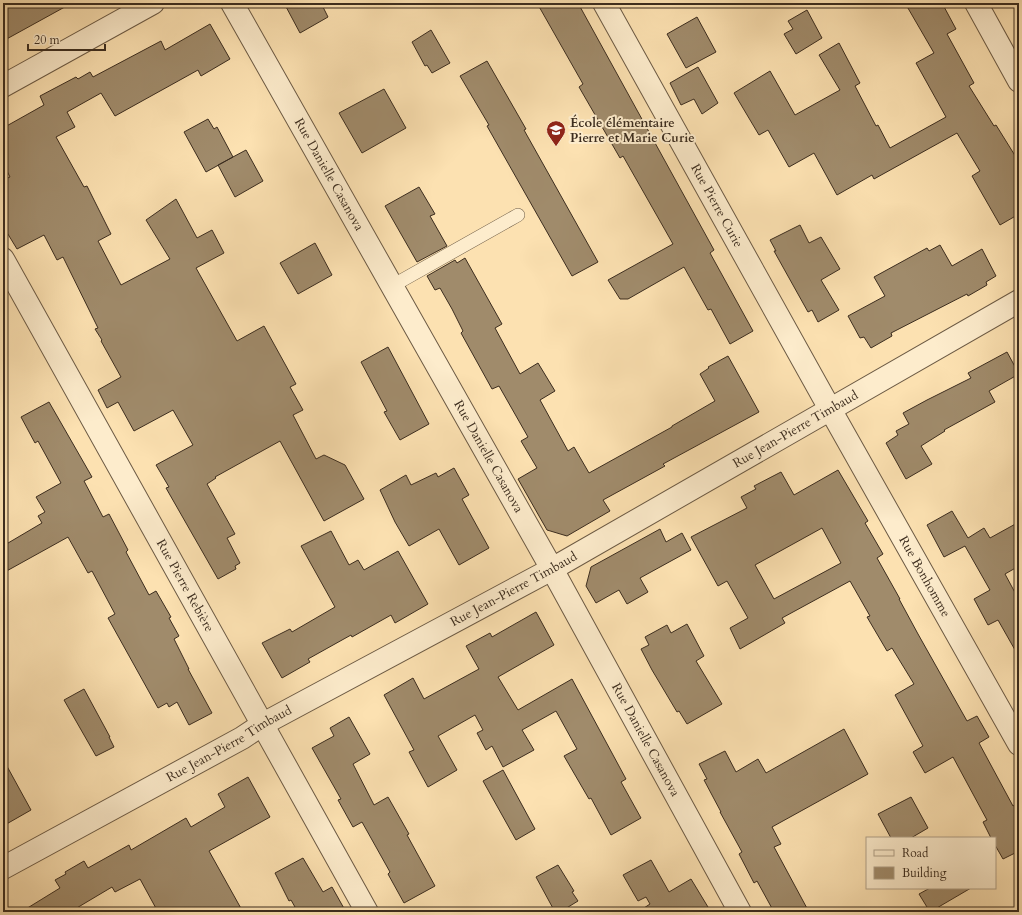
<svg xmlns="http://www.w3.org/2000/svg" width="1022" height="915" font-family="Cardo,serif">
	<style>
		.building { fill: #a08b6b; stroke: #3c2d1f; fill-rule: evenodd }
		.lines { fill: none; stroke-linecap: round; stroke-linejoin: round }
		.service-casing { stroke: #6c5a44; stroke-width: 14 }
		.minor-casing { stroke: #6c5a44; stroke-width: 24 }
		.service { stroke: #fdeccc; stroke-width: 13 }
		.minor { stroke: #fdeccc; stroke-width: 22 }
		.labels { text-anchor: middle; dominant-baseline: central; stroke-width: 4; stroke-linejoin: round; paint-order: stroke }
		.poi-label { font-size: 13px; font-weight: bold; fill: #3c2d1f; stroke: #fdeccc; text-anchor: start }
		.street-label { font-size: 13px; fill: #3c2d1f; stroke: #fdeccc }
	</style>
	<rect width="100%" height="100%" fill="#fce1b1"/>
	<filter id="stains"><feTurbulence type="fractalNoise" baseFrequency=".005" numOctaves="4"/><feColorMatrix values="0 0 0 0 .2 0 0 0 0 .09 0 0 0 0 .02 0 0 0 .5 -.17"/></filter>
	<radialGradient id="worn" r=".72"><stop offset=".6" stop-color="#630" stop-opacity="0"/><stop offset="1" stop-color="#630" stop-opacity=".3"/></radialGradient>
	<path class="building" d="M3,3H72L3,41Z
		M284,3H321L328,17L300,33Z
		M537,3H578L714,250L710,253L753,331L730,344L711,309L708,310L684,267L628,299H620L608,280L673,244L623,156L620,158L579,87L583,84Z
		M905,3H942L956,29L947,34L974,83L969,86L994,126L996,125L1019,162V214L1000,225L972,176L980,171L957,133L874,179L872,175L837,195L814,153L789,167L768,130L759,135L734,93L770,71L795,115L840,90L819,55L839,43L860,83L855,86L876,126L878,125L890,148L946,117L916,63L934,53Z
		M807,10L822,38L796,54L784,34L793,29L788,21Z
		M697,17L716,52L686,68L667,34Z
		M210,24L230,59L201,76L198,70L115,116L101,93L67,112L75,127L56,137L84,187L87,186L111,234L98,241L121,285L170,259L146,220L176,199L197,238L212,230L224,253L196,268L237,341L264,326L296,384L290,387L303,410L293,415L316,459L324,455L345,465L364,499L324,521L280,441L215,477L216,478L207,484L235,534L227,538L240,563L235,566L236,569L218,579L166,488L169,487L156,465L193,445L173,410L134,431L118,402L107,408L98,390L121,377L101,341L102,340L95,329L98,328L63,257L57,260L44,235L17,249L3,226V180L10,177L3,163V128L44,105L40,96L76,77L78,79L90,72L93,77L161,41L165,50Z
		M431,30L450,63L432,73L427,65L425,66L412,42Z
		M487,61L526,129L524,130L598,262L572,276L487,126L489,125L460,76Z
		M698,67L718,103L702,114L694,99L681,105L670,83Z
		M384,89L406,128L362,153L339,113Z
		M208,119L214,129L217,127L233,157L206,172L184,132Z
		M246,150L263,181L235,197L218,165Z
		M419,187L435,214L430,216L447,246L417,262L385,206Z
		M800,225L809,243L821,237L840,269L821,280L839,310L818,322L812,310L808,312L774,251H776L770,240Z
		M315,243L332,275L298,294L280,263Z
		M940,245L952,266L982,249L996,276L986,282L987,285L968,296L967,294L891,333L892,336L871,348L864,337L860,338L848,316L885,296L874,277L927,248L929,251Z
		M465,258L502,324L495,328L520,374L538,363L555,391L540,400L568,451L574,447L589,473L672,427V426L715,401L700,374L709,368L708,367L728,356L759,412L663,464L665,466L603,500L610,511L567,536L547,530L518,479L537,468L521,441L528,437L499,386L492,389L461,333L463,331L452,309L440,288L435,290L427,276L455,260L457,263Z
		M388,347L429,424L400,440L384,412L387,411L361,362Z
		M1007,352L1019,374L989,391L995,402L944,430L945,431L921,446L932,464L906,479L886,443L898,435L896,431L909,424L903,413L927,400L971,378L968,373Z
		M49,402L92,477L84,481L103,517L109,514L128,550L126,552L149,595L156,591L171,617L169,618L179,636L174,639L189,669H188L212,713L189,725L177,702L169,707L167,703L158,708L108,618L115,614L92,571L88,573L68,537L3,573V546L42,523L38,516L45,512L36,497L61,483L38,441L35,443L21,417Z
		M454,468L469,495L462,499L489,548L459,565L439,529L409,546L395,522L380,490L406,475L411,485L436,473L438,477Z
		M838,470L868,521L865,523L883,554L877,558L900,599H899L918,634L967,721L977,716L989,737L979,743L1013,806L1019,802V851L1003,859L995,845V838H991L983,822L987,820L953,757L925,773L913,752L923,746L895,695L914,684L892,648L887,651L867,617L870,616L850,581L782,618L785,623L740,649L730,628L748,618L727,581L718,586L691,537L747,508L741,497L756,489L754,486L781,472L794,495ZM822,528L841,563L774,599L755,565Z
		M952,511L968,538L984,528L990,538L1019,522V566L1005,574L1019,600V657L998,620L988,625L974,599L990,590L965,546L944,557L927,525Z
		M660,529L666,542L682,533L691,550L640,578L648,592L627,604L619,590L596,603L586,586L591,567Z
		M331,531L349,565L358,560L364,570L398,551L428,604L395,623L391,615L352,637L351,635L308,659L310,662L282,678L262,643L290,629L292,632L335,607L301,546Z
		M536,612L554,645L498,677L518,710L572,679L626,779L621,782L641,818L611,835L591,798L589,799L564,756L577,749L556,711L522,730L534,750L503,767L492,746L486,750L477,733L483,730L475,715L438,736L457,770L428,787L409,752L414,750L384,695L413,678L424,699L479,669L466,646L490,633L492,637Z
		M687,624L704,656L696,661L722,704L687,724L679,711L677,712L652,670L641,649L649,645L645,637L667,625L671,633Z
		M84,689L110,737H109L114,747L96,756L64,700Z
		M349,717L370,754L353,764L374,805L388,797L409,834L407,835L435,886L404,903L388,874L390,872L362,822L353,827L338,800L341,799L312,748L334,736L330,728Z
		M844,729L868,774L772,827L781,844L774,847L809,912H774L757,881L754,883L739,854L742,852L720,812H721L704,780L707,779L699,764L725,751L736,772L758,759L766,773Z
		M3,759L31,810L3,826Z
		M503,770L535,829L516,840L483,781Z
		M248,777L270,817L209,851L243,912H158L140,879L115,892L112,887L70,912H21L60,888L55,880L66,874L65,872L84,861L88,868L129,845L131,850L186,818L191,827L225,807L218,794Z
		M911,797L928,828L911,838H891L878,814Z
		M303,858L323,892L332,887L346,912H287L295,907L291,900L289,901L275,873Z
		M651,860L669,892L691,879L711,912H638L650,904L646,897L638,901L623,875Z
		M558,865L574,891L572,892L578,901L560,912H555L536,877Z
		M930,888H971L930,912L919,894Z"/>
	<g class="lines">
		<g class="service-casing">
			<path id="service" d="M392,286L518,215"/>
		</g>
		<g class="minor-casing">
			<g id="minor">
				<path id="s1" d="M232,3L552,569L740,912"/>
				<path id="s2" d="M604,3L830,409L1019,744"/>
				<path d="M976,3L1019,81"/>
				<path d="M3,86L153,3"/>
				<path id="s3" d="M3,259L367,912"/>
				<path id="s4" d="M3,868L242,738L263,724L552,569L1019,301"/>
			</g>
		</g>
		<use href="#service" class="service"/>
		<use href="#minor" class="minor"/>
	</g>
	<defs>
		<g id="school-pin" transform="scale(1)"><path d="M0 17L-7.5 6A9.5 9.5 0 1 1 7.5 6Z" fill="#8f2418" stroke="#fdeccc"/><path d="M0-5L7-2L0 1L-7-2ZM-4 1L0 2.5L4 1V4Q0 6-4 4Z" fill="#fff"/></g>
	</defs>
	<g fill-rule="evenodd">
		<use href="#school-pin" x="556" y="130"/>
	</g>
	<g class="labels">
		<g class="poi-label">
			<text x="570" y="123">École élémentaire<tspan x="570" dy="15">Pierre et Marie Curie</tspan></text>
		</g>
		<g class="street-label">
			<text stroke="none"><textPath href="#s1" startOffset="197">Rue Danielle Casanova</textPath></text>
			<text stroke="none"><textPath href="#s2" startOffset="232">Rue Pierre Curie</textPath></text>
			<text stroke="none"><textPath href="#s4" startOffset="906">Rue Jean-Pierre Timbaud</textPath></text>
			<text stroke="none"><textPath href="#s1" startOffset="521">Rue Danielle Casanova</textPath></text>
			<text stroke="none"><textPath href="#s2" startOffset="657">Rue Bonhomme</textPath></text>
			<text stroke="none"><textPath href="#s3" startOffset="374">Rue Pierre Rebière</textPath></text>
			<text stroke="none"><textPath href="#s4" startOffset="582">Rue Jean-Pierre Timbaud</textPath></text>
			<text stroke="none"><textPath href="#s1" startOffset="845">Rue Danielle Casanova</textPath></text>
			<text stroke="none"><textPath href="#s4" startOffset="258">Rue Jean-Pierre Timbaud</textPath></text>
		</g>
	</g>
	<rect width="1022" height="915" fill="none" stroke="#fce1b1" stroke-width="16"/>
	<rect x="4" y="4" width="1014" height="907" fill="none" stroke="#3c2d1f" stroke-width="2"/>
	<rect x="8" y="8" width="1006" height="899" fill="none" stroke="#3c2d1f"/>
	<rect x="866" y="837" width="130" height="52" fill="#fdeccc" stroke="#b0a087"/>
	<rect x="874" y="850" width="20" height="6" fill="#fdeccc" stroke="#b0a087"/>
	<text x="902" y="857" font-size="12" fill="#3c2d1f">Road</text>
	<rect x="874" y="867" width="20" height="12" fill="#a08b6b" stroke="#b0a087"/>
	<text x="902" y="877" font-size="12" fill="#3c2d1f">Building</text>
	<path d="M28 44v6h77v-6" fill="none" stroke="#3c2d1f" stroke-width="2"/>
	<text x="34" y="44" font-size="12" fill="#3c2d1f" stroke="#fdeccc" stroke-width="3" paint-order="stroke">20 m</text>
	<rect width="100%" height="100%" filter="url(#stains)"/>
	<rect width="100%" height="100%" fill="url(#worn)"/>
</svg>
